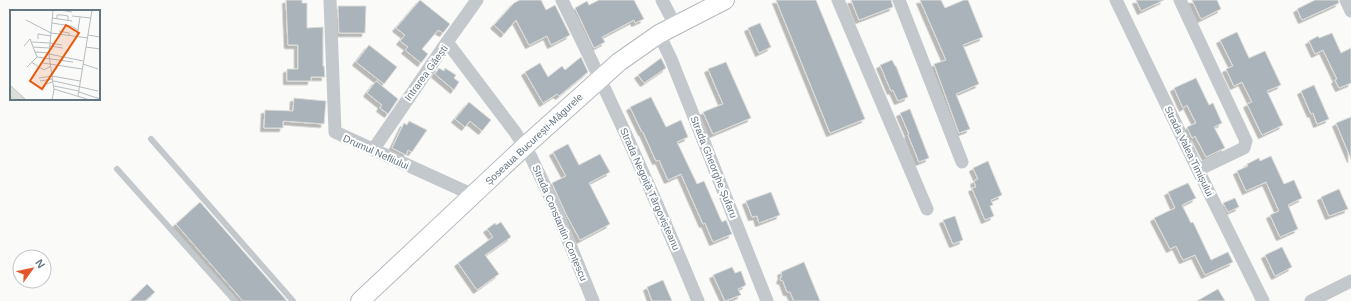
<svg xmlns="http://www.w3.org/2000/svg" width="1351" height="301" font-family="Arial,sans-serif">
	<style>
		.building { fill: #aab3b9; stroke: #dcdcda; filter: url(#shadow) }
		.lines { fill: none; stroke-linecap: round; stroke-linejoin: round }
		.secondary-casing { stroke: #b3babf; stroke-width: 20 }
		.lane { stroke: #c3c8cc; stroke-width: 6 }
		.street { stroke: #c3c8cc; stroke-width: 13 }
		.secondary { stroke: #fff; stroke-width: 18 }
		.labels { text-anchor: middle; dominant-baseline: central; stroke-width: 4; stroke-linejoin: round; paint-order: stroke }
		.street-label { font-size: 10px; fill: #657683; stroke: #fff }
		.inset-road { fill: none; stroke: #b5bdc2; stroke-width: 1 }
		.view { fill: #e8590c; fill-opacity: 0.15; stroke: #e8590c; stroke-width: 2 }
		.inset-edge { fill: none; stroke: #657683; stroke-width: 2 }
	</style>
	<defs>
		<filter id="shadow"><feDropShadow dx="-3.5" dy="3.5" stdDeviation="0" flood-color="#0004"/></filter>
	</defs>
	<rect width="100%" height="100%" fill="#fafaf8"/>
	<path class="building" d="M286,0H302V3H307V28L323,27V66H324L325,77H311V81H287V69H298V45H288Z
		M420,0L450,24L443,33L438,30L422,49L428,54L421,63L405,50L408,47L400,41L405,35L396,28Z
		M520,0H541L546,10L555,5L570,35L551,45L547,36L529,45L516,20L504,34L494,25L514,3Z
		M599,0H634L644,19L635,23L634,20L602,37L605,42L594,48L575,8L587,1L589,5Z
		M776,0H816L865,119L830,133Z
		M851,0H891L893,7L859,20Z
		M920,0H941L945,8L964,0H968L983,37L963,45L979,84L956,94L970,129L959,133L934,64L946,60Z
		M1136,0H1164L1141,11Z
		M1192,0H1217L1221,9L1201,19Z
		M1315,0H1338L1339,3L1302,20L1297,9Z
		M338,6H366L365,33H339Z
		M760,23L771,47L759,53L748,28Z
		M1237,32L1249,58L1265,51L1281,85L1267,91L1283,125L1262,135L1247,104L1252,102L1242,82L1234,86L1226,69L1233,66L1220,40Z
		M1332,33L1341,53L1351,48V83L1339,88L1335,80L1337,79L1323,50L1315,54L1309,41L1318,36L1319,38Z
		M369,45L397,67L384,84L356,62Z
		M581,57L588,72L559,96L557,94L543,103L525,72L540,63L548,77L562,66L565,70Z
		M661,58L666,68L644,83L638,75Z
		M892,60L895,66H896L908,97L898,101L893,90L891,91L880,65Z
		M726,62L751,118L713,134L703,112L723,104L708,69Z
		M439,68L444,71L445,68L456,75L454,78L459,82L454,90L435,74Z
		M1196,78L1209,105L1213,103L1222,123L1214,127L1225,148L1206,157L1195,136L1192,138L1187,127L1196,123L1187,105L1183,108L1174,88Z
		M376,81L398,99L388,114L380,108L382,105L367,93Z
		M1314,85L1329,119L1317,124L1313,113L1311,114L1301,91Z
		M651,97L666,127L681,120L688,137L677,142L697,184L704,181L721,220L722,222L726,220L732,234L713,242L705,223L703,224L681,174L668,180L659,160L656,161L643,132H642L630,107Z
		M294,98L326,101L324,124L283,121V128H264L265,110L293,111Z
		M469,102L491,120L482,131L470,121L465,127L455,119Z
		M910,109L929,158L919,162L908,135L909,134L900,113Z
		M1351,117V159L1336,123Z
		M409,121L427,130L412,152L408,150L406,155L392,148L404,123L407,125Z
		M568,144L579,165L600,154L610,172L589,183L610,224L580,240L566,214L552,183L566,176L553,152Z
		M1271,156L1284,184L1294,180L1302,198L1288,205L1298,229L1280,237L1270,215L1279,211L1266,182L1246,191L1237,171L1248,166L1247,164L1259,158L1260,161Z
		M988,161L1002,195L991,200L993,205L990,206L994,216L985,220L972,188L976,187L974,181L978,179L973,168Z
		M1188,183L1196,198L1182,205L1191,223L1193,222L1211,260L1228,252L1233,262L1205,275L1195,255L1183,260L1176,246L1170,249L1154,218L1175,208L1168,192Z
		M1339,189L1348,209L1329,216L1321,197Z
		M771,192L780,215L759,223L757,216L752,217L746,201Z
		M1235,198L1239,207L1228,212L1223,203Z
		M200,202L287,301H243L176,224Z
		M955,216L963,240L953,244L943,220Z
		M501,222L511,237L485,255L499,274L477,290L458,263L493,237L487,229L495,223L496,225Z
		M1282,247L1292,267L1275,276L1265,255Z
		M804,262L820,301H794L790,292H787L783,281L780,280L782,275L781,272Z
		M732,267L735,273L741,271L746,285L738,289L741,295L725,301L713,275Z
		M663,280L672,301H652L647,287Z
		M147,284L155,292L145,301H130Z
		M1218,289L1225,301H1197Z"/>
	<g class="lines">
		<g class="secondary-casing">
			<path id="secondary" d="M360,301L524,147L619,62L659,34L725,0"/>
		</g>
		<path class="lane" d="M151,139L293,301
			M117,169L235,301"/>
		<path class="street" d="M330,0L335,132L473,195
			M562,0C611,99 656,199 698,301
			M662,0L675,25
			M838,0L927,209
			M899,0L962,162
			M1116,0L1198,170L1263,301
			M1180,0L1246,141L1244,148L1198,170
			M1346,0L1351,11
			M659,34L671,59L767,301
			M447,42L515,132L531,157L553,203L593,301
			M373,150L447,42L477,0
			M1311,301L1351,281"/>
		<use href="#secondary" class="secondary"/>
	</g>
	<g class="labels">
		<g class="street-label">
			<text transform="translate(426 73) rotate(-54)">Intrarea Găești</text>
			<text transform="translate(534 139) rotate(-43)">Șoseaua București-Măgurele</text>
			<text transform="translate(1189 151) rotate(64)">Strada Valea Timișului</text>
			<text transform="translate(376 152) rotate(24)">Drumul Nefliului</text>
			<text transform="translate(714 167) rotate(68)">Strada Gheorghe Șufaru</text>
			<text transform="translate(650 189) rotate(66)">Strada Negoiță Târgovișteanu</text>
			<text transform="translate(560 223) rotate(67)">Strada Constantin Conțescu</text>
		</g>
	</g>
	<g transform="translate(10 10)">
		<rect width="90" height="90" fill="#fafaf8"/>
		<path d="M0,76L14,88L13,90H0Z" fill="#dadfd7"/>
		<path class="inset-road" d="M50,0L62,2M62,6L81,8M42,8L62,11M47,9V5H52L58,6V10M16,10L41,23L78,28M42,13L61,16L68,20M49,21L59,23V26M78,25L90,27M67,27L70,7M28,29V24L41,26M21,32L40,33M40,33L52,35M14,36L20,29L27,47M40,36L53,38M23,37L39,38M76,37L90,39M25,42L39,43M39,44L73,51M27,47L63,52M21,52L34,60L41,56M33,53L72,59M73,54L88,59M17,57L27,47M42,66L70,71M29,68L42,66M30,71L43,69M37,74L44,71L88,81M0,75L16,90M44,76L69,81M44,79L80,90M69,82L90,89M68,86L82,0M42,90L44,80L39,45L43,0"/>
		<path class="view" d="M56,15L69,23L32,79L20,71Z"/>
		<rect width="90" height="90" class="inset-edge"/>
	</g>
	<g transform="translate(32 269) rotate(57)"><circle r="19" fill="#ffffff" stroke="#c1c8cd"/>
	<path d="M0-3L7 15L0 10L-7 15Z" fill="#e4572e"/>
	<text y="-6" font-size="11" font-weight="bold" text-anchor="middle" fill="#657683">N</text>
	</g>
</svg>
